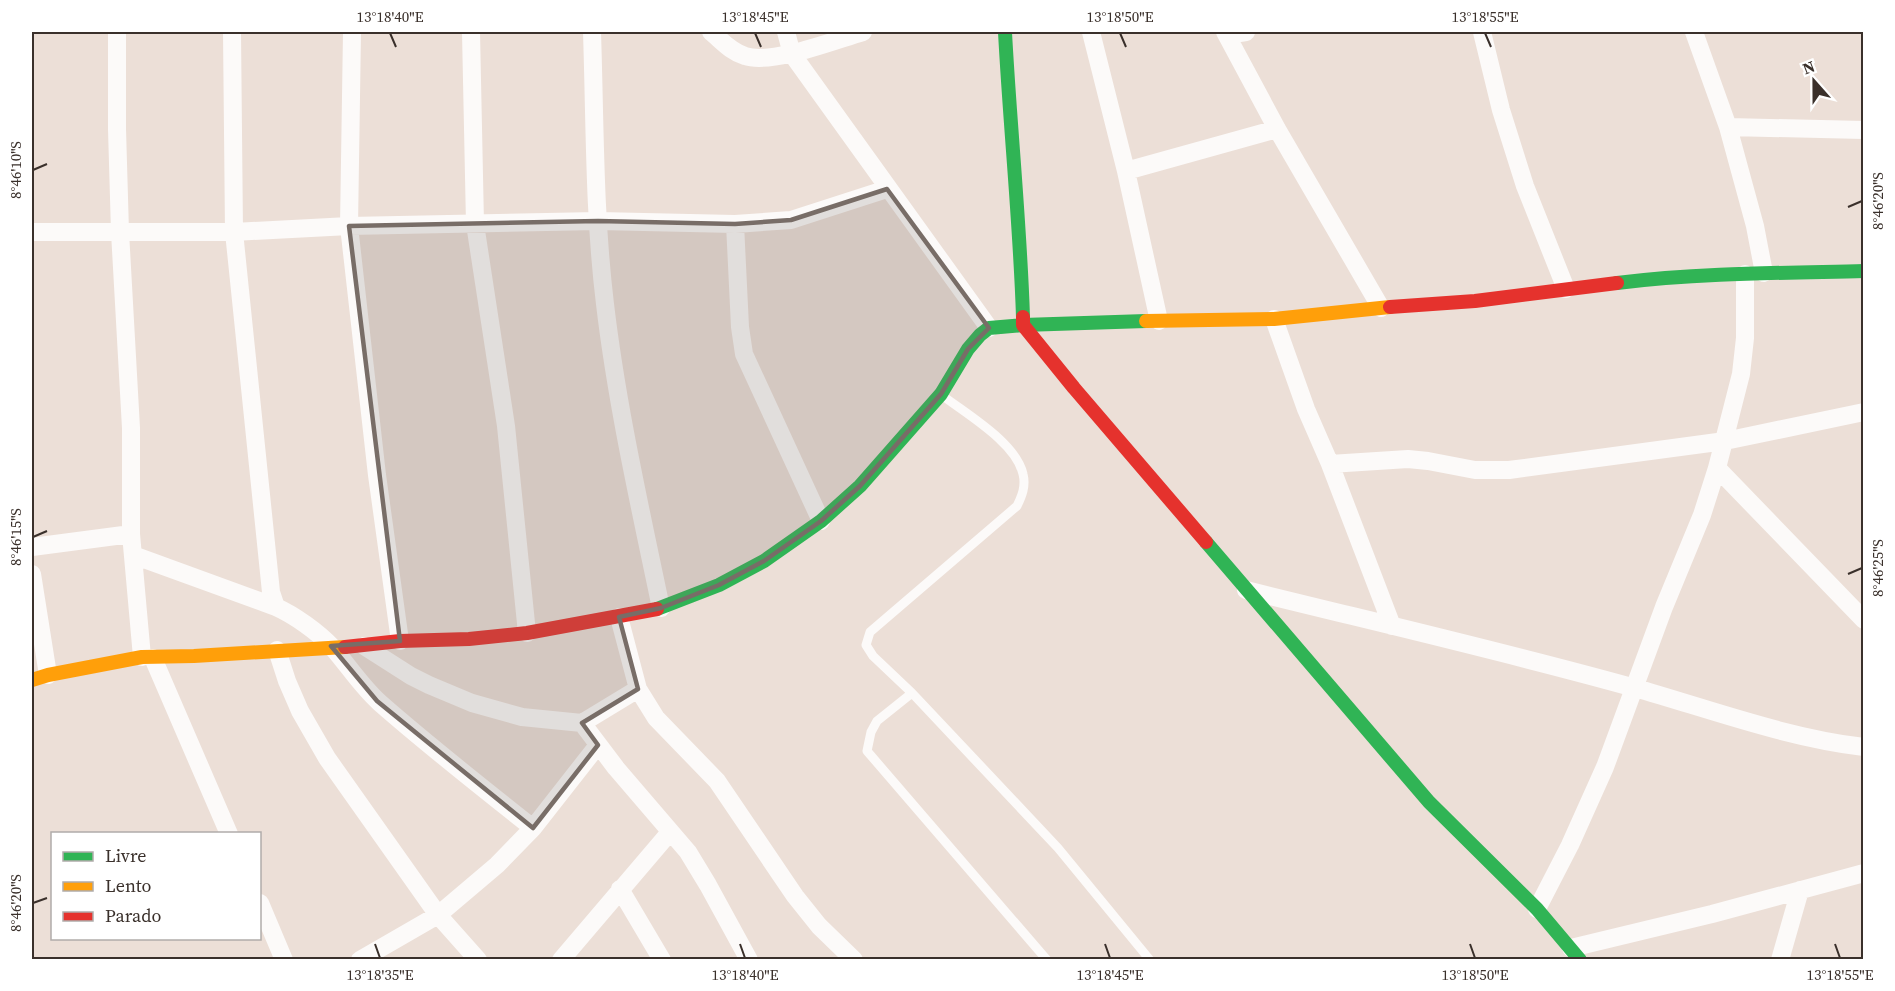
<svg xmlns="http://www.w3.org/2000/svg" width="1895" height="991" font-family="'Source Serif 4',serif">
	<style>
		.lines { fill: none; stroke-linecap: round; stroke-linejoin: round }
		.lane { stroke: #fcfaf9; stroke-width: 9 }
		.street { stroke: #fcfaf9; stroke-width: 18 }
		.fast { stroke: #30b455; stroke-width: 14 }
		.slow { stroke: #ff9f0a; stroke-width: 14 }
		.jam { stroke: #e5322d; stroke-width: 14 }
		.marked { fill: #786d67; fill-opacity: 0.2; stroke: #786d67; stroke-width: 4.5; stroke-linejoin: round }
		.ticks { fill: none; stroke: #3a302b; stroke-width: 2 }
		.neatline { fill: none; stroke: #3a302b; stroke-width: 2 }
		.ticks-label { font-size: 15px; text-anchor: middle; fill: #3a302b }
	</style>
	<rect width="100%" height="100%" fill="#ecdfd7"/>
	<g class="lines">
		<path class="lane" d="M943,396C968,415 1016,443 1023,474C1026,486 1022,496 1017,506L870,632L866,645L873,656L912,693L1058,848L1150,960
			M912,693L877,721L871,732L867,751L1047,960"/>
		<path class="street" d="M117,32V129L120,232L131,428V534L142,657
			M232,32L234,232L271,592L276,607C294,615 318,632 332,647C348,665 361,686 380,703C429,746 481,787 533,828
			M352,32L349,226L377,475L400,641
			M471,32L475,224L506,426L527,633
			M592,32C595,122 594,214 605,304C617,406 640,507 661,608
			M711,32C721,40 731,52 745,56C772,65 835,40 863,32
			M786,32L792,54L989,328
			M1091,32L1126,171L1159,321
			M1225,32L1277,129L1381,308
			M1482,32L1501,110L1525,186L1566,289
			M1694,32L1728,127L1755,226L1764,273
			M1227,35L1246,32
			M1728,127L1864,130
			M1126,171L1277,129
			M735,224L740,327L744,354L821,521
			M32,232H234L349,226L598,221L735,224L791,220L887,189
			M1274,319L1306,409L1330,464L1392,626
			M1330,464L1408,459L1428,461L1475,470H1509L1725,441L1864,412
			M1717,468L1864,620
			M32,547L131,534
			M133,555L276,607
			M32,574L48,675
			M1246,590C1375,622 1506,652 1635,688C1709,709 1787,738 1864,747
			M619,617L638,689L656,718L717,781L795,896L819,926L854,960
			M364,646L411,676L429,685L472,703L522,717L582,723L638,689
			M277,650L287,681L300,711L327,758L438,915L478,960
			M153,658L229,834
			M582,723L616,768L688,852L708,885L749,960
			M620,889L662,960
			M260,903L284,960
			M1537,909L1570,845L1605,767L1664,607L1702,515L1717,468L1741,374L1745,338V274
			M1571,948L1712,914L1864,873
			M360,960L438,915L497,865L533,828L598,745
			M561,960L670,832
			M1780,960L1800,890"/>
		<path class="fast" d="M1005,32C1010,127 1020,222 1023,317
			M1617,283C1699,273 1782,273 1864,271
			M1206,542L1429,802L1537,909L1580,960
			M657,609L719,585L764,561L821,521L860,486L941,394L968,349L980,335L989,328L1023,325L1146,321"/>
		<path class="slow" d="M1146,321L1274,319L1390,307
			M32,680L48,675L142,657L194,656L345,647"/>
		<path class="jam" d="M1390,307L1475,301L1617,283
			M1023,317V325L1074,388L1206,542
			M345,647L400,641L469,639L527,633L657,609"/>
	</g>
	<path class="marked" d="M887,189L989,328L968,349L941,394L860,486L821,521L764,561L719,585L661,608L619,617L638,689L582,723L598,745L533,828L377,701L331,646L400,641L349,226L598,221L735,224L791,220Z"/>
	<path class="ticks" d="M390,33L396,47M755,33L761,47M1120,33L1126,47M1485,33L1491,47M33,170L47,164M1848,207L1862,201M33,537L47,531M1848,574L1862,568M33,903L47,898M375,944L380,958M740,944L745,958M1105,944L1110,958M1470,944L1475,958M1835,944L1840,958"/>
	<rect width="1895" height="991" fill="none" stroke="#ffffff" stroke-width="66"/>
	<rect x="51" y="832" width="210" height="108" fill="#ffffff" stroke="#b0acaa" stroke-width="1.5"/>
	<rect x="63" y="852" width="30" height="9" fill="#30b455" stroke="#b0acaa" stroke-width="1.5"/>
	<text x="105" y="862" font-size="18" fill="#3a302b">Livre</text>
	<rect x="63" y="882" width="30" height="9" fill="#ff9f0a" stroke="#b0acaa" stroke-width="1.5"/>
	<text x="105" y="892" font-size="18" fill="#3a302b">Lento</text>
	<rect x="63" y="912" width="30" height="9" fill="#e5322d" stroke="#b0acaa" stroke-width="1.5"/>
	<text x="105" y="922" font-size="18" fill="#3a302b">Parado</text>
	<g transform="translate(1814 81) rotate(339)" stroke="#ffffff" stroke-width="4.5" paint-order="stroke">
	<path d="M0-4.5L10 22L0 15L-10 22Z" fill="#3a302b"/>
	<text y="-9" font-size="16" font-weight="bold" text-anchor="middle" fill="#3a302b">N</text>
	</g>
	<rect x="33" y="33" width="1829" height="925" class="neatline"/>
	<g class="ticks-label">
		<text x="390" y="22">13°18'40"E</text>
		<text x="755" y="22">13°18'45"E</text>
		<text x="1120" y="22">13°18'50"E</text>
		<text x="1485" y="22">13°18'55"E</text>
		<text transform="translate(16 170) rotate(-90)" y="5">8°46'10"S</text>
		<text transform="translate(1878 201) rotate(-90)" y="5">8°46'20"S</text>
		<text transform="translate(16 537) rotate(-90)" y="5">8°46'15"S</text>
		<text transform="translate(1878 568) rotate(-90)" y="5">8°46'25"S</text>
		<text transform="translate(16 903) rotate(-90)" y="5">8°46'20"S</text>
		<text x="380" y="980">13°18'35"E</text>
		<text x="745" y="980">13°18'40"E</text>
		<text x="1110" y="980">13°18'45"E</text>
		<text x="1475" y="980">13°18'50"E</text>
		<text x="1840" y="980">13°18'55"E</text>
	</g>
</svg>
